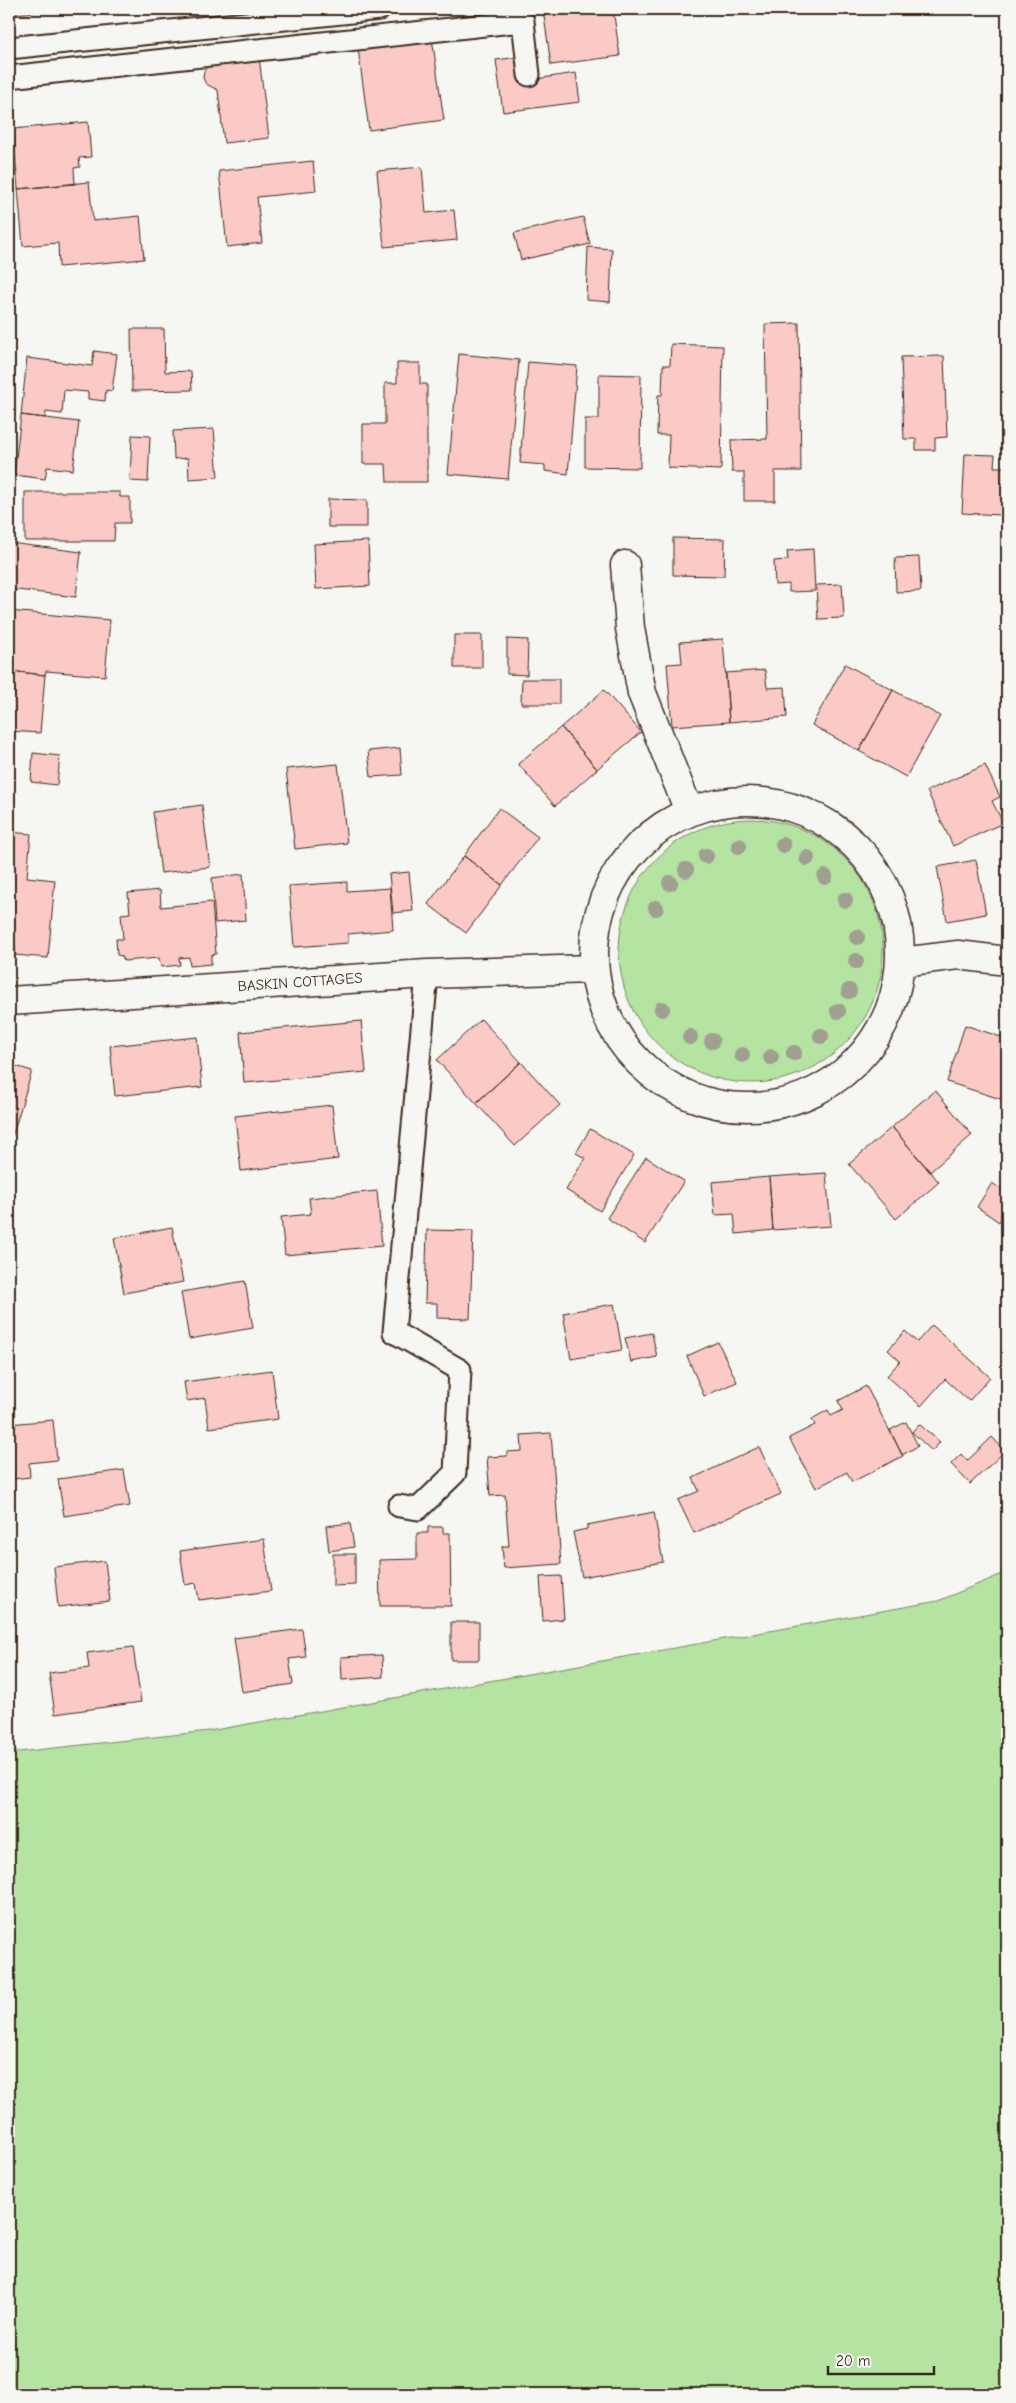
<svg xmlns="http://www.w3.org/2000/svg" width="1016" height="2403" font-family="'Comic Neue',sans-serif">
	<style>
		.green { fill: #b5e3a2; stroke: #788660 }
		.building { fill: #fbcac6; stroke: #3b2a1e }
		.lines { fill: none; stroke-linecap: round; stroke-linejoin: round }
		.service-casing { stroke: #3b2a1e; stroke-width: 25 }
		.minor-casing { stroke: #3b2a1e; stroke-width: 31 }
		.service { stroke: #f6f6f2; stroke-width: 21 }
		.minor { stroke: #f6f6f2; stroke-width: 28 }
		.tree { fill: #a09f90 }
		.labels { text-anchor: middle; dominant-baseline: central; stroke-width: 5; stroke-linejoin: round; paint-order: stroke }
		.street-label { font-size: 15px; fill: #3b2a1e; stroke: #f6f6f2 }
	</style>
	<rect width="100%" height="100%" fill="#f6f6f2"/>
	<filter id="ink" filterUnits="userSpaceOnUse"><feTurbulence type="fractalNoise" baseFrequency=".02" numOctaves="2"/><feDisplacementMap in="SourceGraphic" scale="10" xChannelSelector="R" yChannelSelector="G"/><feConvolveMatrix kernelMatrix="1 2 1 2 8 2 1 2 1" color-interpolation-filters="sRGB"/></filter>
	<g filter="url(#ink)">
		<path class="green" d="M619 951a132 132 0 1 1 264 0a132 132 0 1 1-264 0Z
			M1007,1572V2394H9V1753L209,1731L938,1601Z"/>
		<path class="building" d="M15,9H46V11L16,14Z
			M543,9H613L620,56L551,65Z
			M432,38L444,120L369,130L358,48Z
			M259,57L269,138L224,143L218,90L206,84L203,78L204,71L208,65Z
			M519,57L522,81L576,73L580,102L503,112L496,60Z
			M88,122L91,157L79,158L80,167L74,168L75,184L18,189L13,129Z
			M313,161L316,191L257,197L262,243L227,247L219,171Z
			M422,167L426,213L454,210L457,240L384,247L377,171Z
			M89,182L93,221L140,216L144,259L59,267L58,243L23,246L18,189Z
			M583,217L590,244L521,260L514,233Z
			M588,247L612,249L610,302L586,300Z
			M799,323L801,471H775V501H744V472H732L731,440L767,439L765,324Z
			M131,329H164L165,372L191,371L192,390L132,391Z
			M671,344L723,346L721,470L668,468L669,435H657L658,395H662L663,365H670Z
			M94,351L117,354L112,391L106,390L105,401L88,399V392L64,390L62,414L46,412L45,418L21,415L27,358L92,366Z
			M459,354L519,360L508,479L448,474Z
			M944,356L947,437L935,438V450H916V439H904L901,357Z
			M528,362L577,366L568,474L545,471V465L520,463Z
			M397,363H420V384H427V482H387L386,464H363V424H385V383H397Z
			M599,374L641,375L640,468L585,467V419H599Z
			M21,415L79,422L73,470L47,467L45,479L14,475Z
			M214,429L218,477L189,479L188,458L174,459L173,431Z
			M132,435L150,436L148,482L130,481Z
			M965,454L995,455L994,467H1007V507H1002L1001,515L962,513Z
			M25,492H120V497H130V523H115L114,541H25Z
			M328,499L367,500V527H328Z
			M673,538L725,539L724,576L673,575Z
			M368,541L370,586L316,589L314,544Z
			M10,543L81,552L76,597L9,589Z
			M813,549L815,591L789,592V584L775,585L774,561L788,560L787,551Z
			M919,557L921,591L896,592L895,558Z
			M842,584L844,618L818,619L816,585Z
			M9,611L110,620L105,676L46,671L45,675L9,671Z
			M454,635H482V668H454Z
			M507,639L528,640L527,675L507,674Z
			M723,639L729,722L672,726L667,664L682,663L680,642Z
			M845,664L893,690L859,751L812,725Z
			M765,670L767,688L785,687L787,717L729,722L726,673Z
			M9,671L45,675L40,733L9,731Z
			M522,679H559V704H521Z
			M604,690L641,732L597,769L561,727Z
			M893,690L940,716L906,777L859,751Z
			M561,727L597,769L555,806L518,764Z
			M400,748L402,775L371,777L368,751Z
			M33,753L60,756L57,785L31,782Z
			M338,764L347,843L295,849L286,769Z
			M985,765L1000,797L992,801L1003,823L953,846L927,791Z
			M202,805L210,867L161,873L153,812Z
			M499,808L538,837L502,885L464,856Z
			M9,832L31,834L27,877L55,880L48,958L15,955V945H9Z
			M464,856L502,885L466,933L428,904Z
			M976,860L986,914L947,921L937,867Z
			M409,872L413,911L393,913L389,874Z
			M243,874L246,920L215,923L212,878Z
			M347,882V891L390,888L393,930L348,934V943L294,947L289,886Z
			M160,890L161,907L212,902L216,954L211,955V964L190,966L189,957L179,958L180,965L161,967L159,958L124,961L122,956L117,955L116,939H123L121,914L130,913L128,893Z
			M481,1019L521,1062L476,1103L437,1060Z
			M361,1021L366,1072L244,1083L240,1032Z
			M965,1025L1007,1039V1059L1002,1076L1007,1078V1101L947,1082Z
			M197,1037L202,1087L115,1096L110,1046Z
			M521,1062L560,1105L515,1146L476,1103Z
			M9,1064L32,1071L12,1137L9,1136Z
			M935,1090L972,1135L930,1172L892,1127Z
			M332,1105L338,1159L241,1171L235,1116Z
			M892,1127L939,1182L896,1219L849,1164Z
			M590,1129L634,1155L600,1211L566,1190L585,1158L576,1153Z
			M646,1157L684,1181L645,1243L607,1218Z
			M826,1173L831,1226L773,1230L769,1177Z
			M769,1177L773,1230L736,1234L734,1214L715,1215L712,1182Z
			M992,1183L1007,1193V1209L999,1222L977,1207Z
			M377,1191L382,1246L285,1255L281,1217L311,1214L309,1198Z
			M172,1227L183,1282L124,1293L114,1238Z
			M427,1230L473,1231L470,1319L437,1318V1303H425Z
			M245,1281L253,1328L189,1339L181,1292Z
			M614,1304L622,1350L571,1359L563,1313Z
			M932,1325L990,1377L969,1401L945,1379L921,1406L887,1376L900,1361L888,1350L905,1331L917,1342Z
			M652,1333L657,1357L631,1362L625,1338Z
			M718,1342L737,1382L704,1396L687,1356Z
			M272,1370L278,1419L209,1428L205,1398L187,1401L184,1382Z
			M866,1386L903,1456L852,1482L847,1472L816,1488L789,1438L815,1425L812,1419L828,1410L831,1416L843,1410L838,1401Z
			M53,1420L57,1460L29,1463L30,1477L13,1479L12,1464H9V1424Z
			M906,1422L918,1446L902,1455L890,1430Z
			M919,1424L940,1442L932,1451L912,1432Z
			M551,1433L561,1564L504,1568L502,1546H509L505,1495L490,1496L487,1457L507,1456V1452L522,1451L521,1435Z
			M992,1437L1005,1451L970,1484L951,1464L961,1454L967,1461Z
			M759,1447L781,1494L694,1533L678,1500L699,1491L693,1478Z
			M124,1470L130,1506L64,1516L58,1479Z
			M654,1512L663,1562L582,1577L573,1532L587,1529V1525Z
			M350,1523L354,1547L329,1551L326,1526Z
			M428,1527H443V1533H450L451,1606H380L379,1560L417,1559V1533H428Z
			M264,1539L271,1591L199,1600L196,1583L185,1585L180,1551Z
			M333,1554H355V1585L333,1586Z
			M105,1561L110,1601L58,1607L54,1567Z
			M561,1576L564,1619L543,1621L540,1577Z
			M451,1622H479V1660H451Z
			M302,1629L306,1657L289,1659L293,1684L242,1692L234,1638Z
			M133,1647L141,1702L55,1714L49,1673L89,1668L87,1653Z
			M382,1655L383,1677L342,1680L341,1657Z"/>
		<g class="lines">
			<g class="service-casing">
				<path id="service" d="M9,48L380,9
					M9,77L523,21L529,75
					M399,1506L418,1509L455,1473L460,1370L394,1332L427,974"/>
			</g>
			<g class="minor-casing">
				<path id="minor" d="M625,565L630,628L642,693L689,811
					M594 954a153 153 0 1 1 306 0a153 153 0 1 1-306 0Z
					M902,962L958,955L1007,961
					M9,1001L427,974L592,969"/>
			</g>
			<use href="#service" class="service"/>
			<use href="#minor" class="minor"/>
		</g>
		<g class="tree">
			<circle cx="783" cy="845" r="8"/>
			<circle cx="739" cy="846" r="8"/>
			<circle cx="706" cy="856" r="8"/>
			<circle cx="807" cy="858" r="8"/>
			<circle cx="686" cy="870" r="8"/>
			<circle cx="825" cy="877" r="8"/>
			<circle cx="670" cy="883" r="8"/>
			<circle cx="845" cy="900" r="8"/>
			<circle cx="656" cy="908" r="8"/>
			<circle cx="857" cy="937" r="8"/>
			<circle cx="856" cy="961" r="8"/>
			<circle cx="849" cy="991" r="8"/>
			<circle cx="662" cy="1009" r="8"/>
			<circle cx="838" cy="1011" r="8"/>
			<circle cx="821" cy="1036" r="8"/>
			<circle cx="690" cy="1037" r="8"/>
			<circle cx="712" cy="1041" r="8"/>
			<circle cx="794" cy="1053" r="8"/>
			<circle cx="742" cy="1055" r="8"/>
			<circle cx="771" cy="1057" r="8"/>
		</g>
	</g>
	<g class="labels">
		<g class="street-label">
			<text transform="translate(300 982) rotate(-4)">BASKIN COTTAGES</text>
		</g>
	</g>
	<rect width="1016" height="2403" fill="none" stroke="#f6f6f2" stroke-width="30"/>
	<rect x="15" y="15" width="986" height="2373" fill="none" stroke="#3b2a1e" stroke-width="2" filter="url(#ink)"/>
	<path d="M828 2366v8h106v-8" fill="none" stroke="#3b2a1e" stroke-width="2.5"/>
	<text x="836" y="2366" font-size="15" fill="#3b2a1e" stroke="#f6f6f2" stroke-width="4" paint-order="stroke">20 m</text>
</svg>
